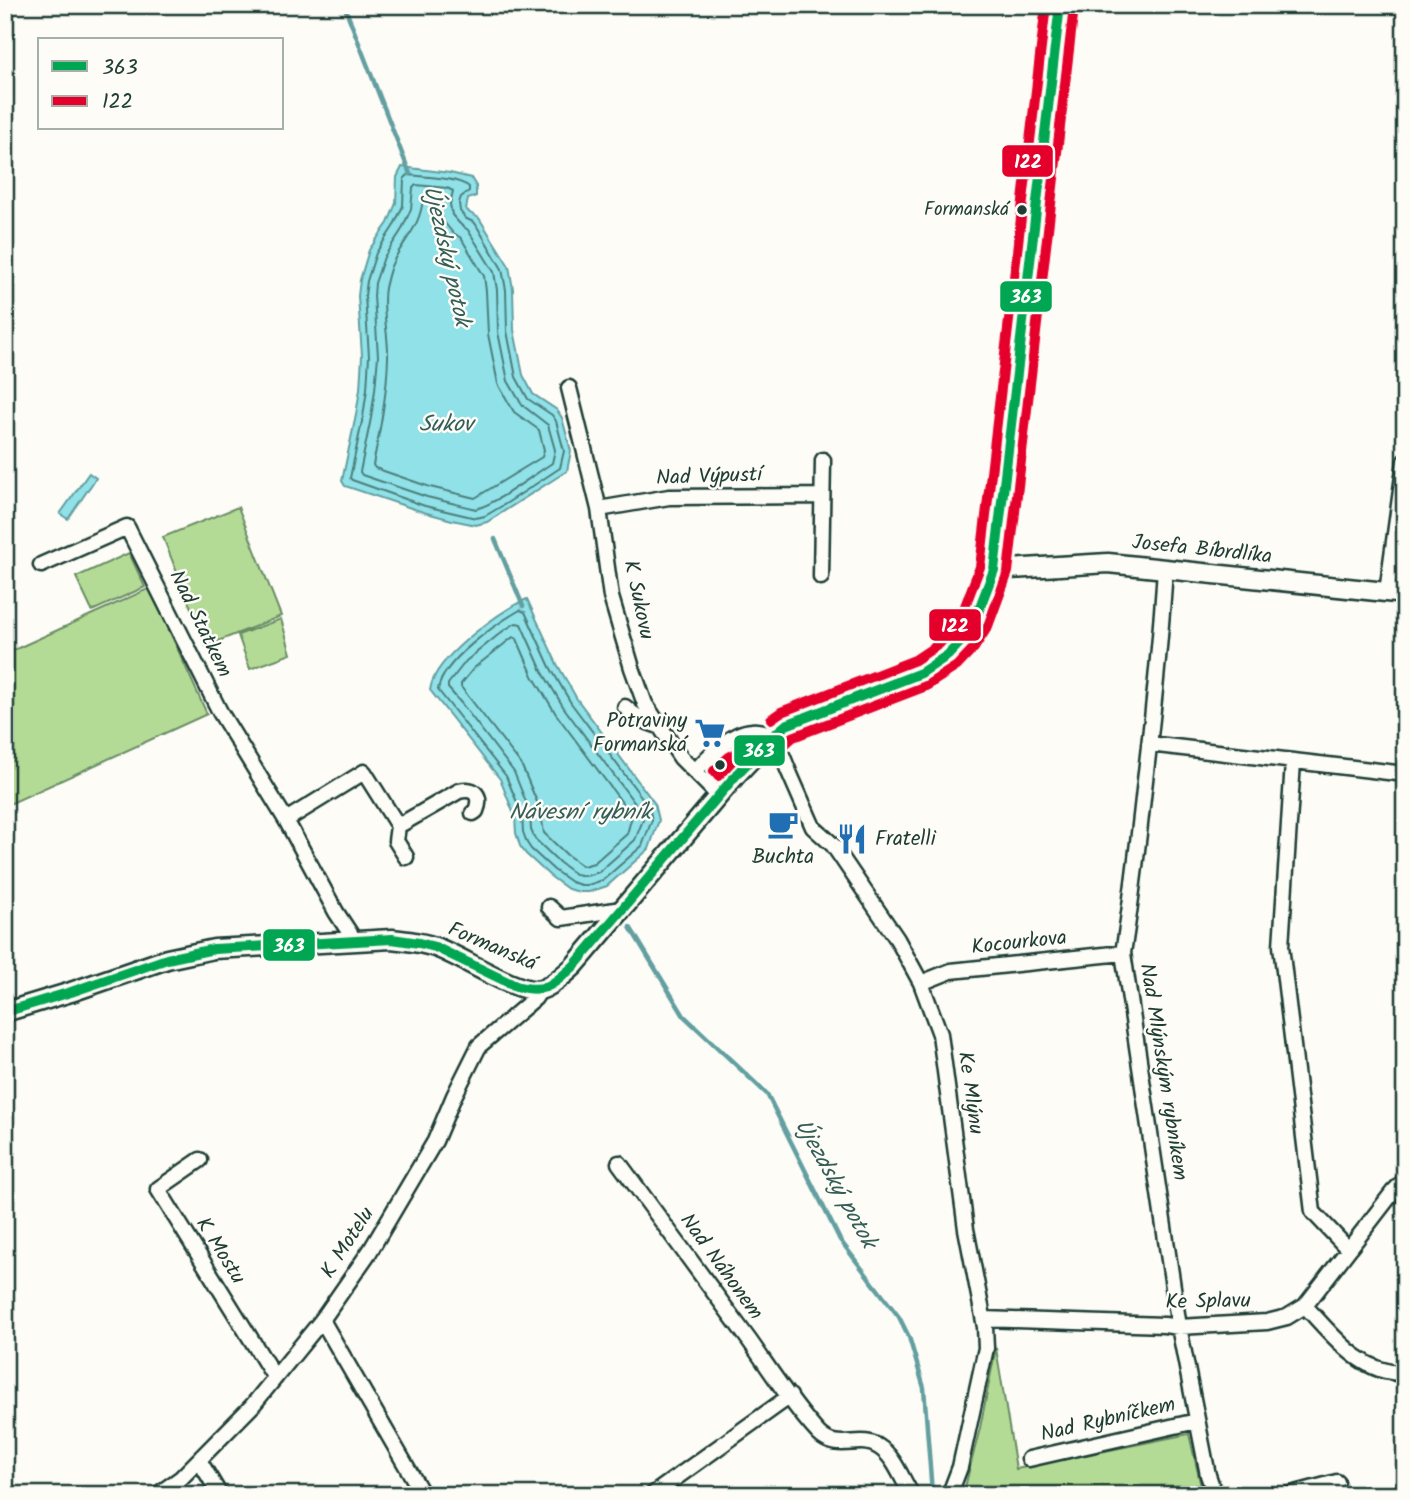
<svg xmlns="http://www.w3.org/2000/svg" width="1410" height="1500" font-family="Kalam,sans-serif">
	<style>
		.green { fill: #b4db96; stroke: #6a8c65; stroke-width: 2 }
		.water { fill: #90e1e8; stroke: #639fa0; stroke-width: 2 }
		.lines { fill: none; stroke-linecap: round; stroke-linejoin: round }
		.shore { stroke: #4c7f7c; stroke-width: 2 }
		.stream { stroke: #639fa0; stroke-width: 4.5 }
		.minor-casing { stroke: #1f3d34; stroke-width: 19 }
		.tertiary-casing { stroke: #1f3d34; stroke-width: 23 }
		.minor { stroke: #fdfcf7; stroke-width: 14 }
		.tertiary { stroke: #fdfcf7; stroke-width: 18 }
		.bus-1-casing { stroke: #fdfcf7; stroke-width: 16 }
		.bus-2-casing { stroke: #fdfcf7; stroke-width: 16 }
		.bus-1 { stroke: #00a651; stroke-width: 10 }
		.bus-2 { stroke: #e4002b; stroke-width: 10 }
		.bus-dot { fill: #1f3d34; stroke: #fdfcf7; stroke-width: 2.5 }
		.labels { text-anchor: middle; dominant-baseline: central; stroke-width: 5; stroke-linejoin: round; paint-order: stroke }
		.bus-label { font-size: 19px; fill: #1f3d34; stroke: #fdfcf7; text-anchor: end }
		.street-label { font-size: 21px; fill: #1f3d34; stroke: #fdfcf7 }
		.poi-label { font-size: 21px; fill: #1f3d34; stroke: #fdfcf7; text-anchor: end }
		.water-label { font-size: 23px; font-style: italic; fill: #365e58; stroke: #fdfcf7 }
		.line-badge { stroke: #fdfcf7; stroke-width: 2.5 }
		.badge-label { font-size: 19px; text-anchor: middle; font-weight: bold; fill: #fff }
	</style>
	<rect width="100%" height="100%" fill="#fdfcf7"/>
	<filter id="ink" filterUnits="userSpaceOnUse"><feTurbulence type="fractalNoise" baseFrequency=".0143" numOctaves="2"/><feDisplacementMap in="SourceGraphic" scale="14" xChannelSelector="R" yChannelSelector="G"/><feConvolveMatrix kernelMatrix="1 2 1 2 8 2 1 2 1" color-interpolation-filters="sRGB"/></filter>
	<g filter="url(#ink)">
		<path class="green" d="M238,507L281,616L206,646L163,537Z
			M129,553L145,587L92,611L76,577Z
			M150,588L207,714L5,806V654Z
			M281,619L291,654L250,669L238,635Z
			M996,1348L1016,1469L1189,1434L1203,1495H963L980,1428Z"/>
		<path class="water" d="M402,167L450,173L471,178L476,186V196L468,199L466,209L470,213L479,218L509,266L513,289L514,330L523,375L533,394L557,410L562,418L571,451L567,471L487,522L476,525L452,520L423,512L345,486L342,481L356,415L360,389L362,356L358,296L360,280L369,250L388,223L396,203L397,177Z
			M89,473L96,478L68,519L60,514Z
			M527,599L557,664L577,699L655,804L659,820L649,849L607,886L589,892H580L568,889L550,876L526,854L520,846L516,833L515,817L500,779L430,690C431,687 431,683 433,680C443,653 501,610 527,599Z"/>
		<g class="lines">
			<path class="shore" d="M408,175C424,177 458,177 469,187V191L461,197L459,203L460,211L465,218L475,223L502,269L506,290L507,331L516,377L528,399L552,415L556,421L564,451L560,468L507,503L485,516L476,518L425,506L352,480L350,478L363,417L367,389L369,356L365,296L367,281L376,253L393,227L403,206L404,179Z
				M416,185L447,188L453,191L450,204L452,215L460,224L468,230L494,272L497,290L498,332L508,381L522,405L548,425L555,450L552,463C532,476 497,503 476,509L427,497L362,475L360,472L371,418L375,390L378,356L374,296L375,283L384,257L401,231L411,209L413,188Z
				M426,197L439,199L441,215L444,222L452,232L461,238L484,276L486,291L488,334L498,384L514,412L539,430L544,450L542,457L475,498L430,487L375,468L373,465C380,430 387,394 388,358C389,335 381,309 385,288C387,280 389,269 393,262C404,239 420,228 423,199Z
				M520,610L525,612L550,667L571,703L649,807L652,820L642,846L603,880L588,885H581L571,882L554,870L531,849L527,843L523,832L522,814L506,776L438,690C442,661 496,624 520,610Z
				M516,623L521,624L542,671L564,708L642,813L643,820L635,840L599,872L586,876L575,874L560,863L535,839L531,830L530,812L514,772L461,703L448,688V684L466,661L503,631Z
				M513,637L517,639L533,676L556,714L632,816L627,834L594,863L583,866L567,855L544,833L540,809L521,764L461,687V684L474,668Z"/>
			<path class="stream" d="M344,5L410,174
				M495,539L523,606
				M630,927L684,1016L767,1094L840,1240L899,1317L909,1337L924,1388L932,1493"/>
			<g class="minor-casing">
				<path id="minor" d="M569,388L599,509L611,597L632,668L645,704L681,758L719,796
					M599,509L669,497L822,496
					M41,565L127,527L220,712L286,820L336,912L355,941
					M1165,568C1161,636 1154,704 1146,772C1139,832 1133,893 1123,953L1179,1327L1208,1475L1215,1495
					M821,577L823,460
					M1387,592L1405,461
					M625,707C635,717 645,722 659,726
					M1149,744L1405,774
					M1293,762L1281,946L1313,1212L1348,1249
					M695,772C707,757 731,732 752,731C759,730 767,733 774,735L789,772L813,827L833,845L897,939L921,983L940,1034L966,1229L985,1327L986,1348L960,1467L952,1488L947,1495
					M286,820L364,772L398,826L396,841L406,857
					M398,826L459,791C475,787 482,796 476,811L473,813
					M549,907L561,918L622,909
					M921,983L951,971L1123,953
					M200,1160L158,1189L275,1378
					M619,1163C662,1222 706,1281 749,1340C771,1371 793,1406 819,1434C838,1453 861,1434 879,1447C895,1457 902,1480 912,1495
					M1305,1306L1393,1192L1405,1180
					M984,1319L1164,1325L1179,1327L1267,1322L1287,1317L1305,1306C1332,1334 1361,1375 1405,1373
					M322,1320L423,1495
					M1029,1459L1197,1421
					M199,1460L220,1495
					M157,1495L181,1478L252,1406L322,1320L370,1251L435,1141L454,1096L479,1046L535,998L540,990
					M652,1495L790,1396
					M1288,1495L1337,1482"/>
			</g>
			<g class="tertiary-casing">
				<path id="tertiary" d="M994,570L1108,563L1405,594
					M5,1012L71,992L167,959L214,949L392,939C407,941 421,942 435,947C460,955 515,993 539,990C549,989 567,972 574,966L737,774L774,735L786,725L921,673L948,655L963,639L975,620L994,570L1043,141L1060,5"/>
			</g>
			<use href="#minor" class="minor"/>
			<use href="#tertiary" class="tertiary"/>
			<g class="bus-1-casing">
				<path id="bus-1" d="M5,1012L71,992L167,959L214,949L392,939L419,943L435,947L516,986C546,994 552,985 574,966L737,774L774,735L786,725L921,673L948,655L963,639L975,620L994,570L1060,5"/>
			</g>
			<g class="bus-2-casing">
				<path id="bus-2" d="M771,719L781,712L915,660L939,644L952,630L962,614L980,567L1046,5
					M784,745L793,737L926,686L957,666L974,648L988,626L1008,572L1074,7
					M744,748L718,776L714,771L729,757Z"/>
			</g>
			<use href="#bus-1" class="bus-1"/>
			<use href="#bus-2" class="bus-2"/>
		</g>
	</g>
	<defs>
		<g id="supermarket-bare" transform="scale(2.415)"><path d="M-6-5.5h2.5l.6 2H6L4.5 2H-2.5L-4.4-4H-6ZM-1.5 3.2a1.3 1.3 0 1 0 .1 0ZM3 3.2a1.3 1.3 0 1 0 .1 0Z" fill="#1f6fb2" stroke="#fdfcf7" stroke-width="2.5" paint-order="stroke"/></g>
		<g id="cafe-bare" transform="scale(2.415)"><path d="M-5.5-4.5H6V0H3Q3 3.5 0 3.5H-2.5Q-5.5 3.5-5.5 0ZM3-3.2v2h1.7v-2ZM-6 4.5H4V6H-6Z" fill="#1f6fb2" stroke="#fdfcf7" stroke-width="2.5" paint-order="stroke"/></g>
		<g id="restaurant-bare" transform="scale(2.415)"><path d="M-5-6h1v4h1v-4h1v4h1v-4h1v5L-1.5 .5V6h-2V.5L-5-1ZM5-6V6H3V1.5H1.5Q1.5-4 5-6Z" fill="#1f6fb2" stroke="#fdfcf7" stroke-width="2.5" paint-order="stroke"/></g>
	</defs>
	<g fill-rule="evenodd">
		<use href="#supermarket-bare" x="710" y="733"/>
		<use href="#cafe-bare" x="783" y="824"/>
		<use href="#restaurant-bare" x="852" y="839"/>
	</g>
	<g class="bus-dot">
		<circle cx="1022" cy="210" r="6"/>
		<circle cx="720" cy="765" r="6"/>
	</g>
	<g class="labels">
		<g class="bus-label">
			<text x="1009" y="210">Formanská</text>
		</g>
		<g class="street-label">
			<text transform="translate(709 477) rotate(-2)">Nad Výpustí</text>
			<text transform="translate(1202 550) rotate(6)">Josefa Bíbrdlíka</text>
			<text transform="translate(638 600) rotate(78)">K Sukovu</text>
			<text transform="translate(200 624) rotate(64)">Nad Statkem</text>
			<text transform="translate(1019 943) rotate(-6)">Kocourkova</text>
			<text transform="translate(492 947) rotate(23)">Formanská</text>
			<text transform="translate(1163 1072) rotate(81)">Nad Mlýnským rybníkem</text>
			<text transform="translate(970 1093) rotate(82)">Ke Mlýnu</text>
			<text transform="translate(348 1243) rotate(-57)">K Motelu</text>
			<text transform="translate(220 1251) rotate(58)">K Mostu</text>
			<text transform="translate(721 1267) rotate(54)">Nad Náhonem</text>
			<text transform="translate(1208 1302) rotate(-1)">Ke Splavu</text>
			<text transform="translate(1108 1420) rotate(-13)">Nad Rybníčkem</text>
		</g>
		<g class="poi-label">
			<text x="687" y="721">Potraviny<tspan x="687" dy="24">Formanská</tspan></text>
			<text x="875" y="839" text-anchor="start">Fratelli</text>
			<text x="783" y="857" text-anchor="middle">Buchta</text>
		</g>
		<g class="water-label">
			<text transform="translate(446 256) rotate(77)">Újezdský potok</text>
			<text x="446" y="425">Sukov</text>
			<text x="580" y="813">Návesní rybník</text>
			<text transform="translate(835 1184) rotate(61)">Újezdský potok</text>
		</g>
	</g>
	<g class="line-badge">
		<rect x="1001" y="144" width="53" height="34" rx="7" fill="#e4002b"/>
		<rect x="999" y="280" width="54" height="33" rx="7" fill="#00a651"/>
		<rect x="928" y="608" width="54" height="34" rx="7" fill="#e4002b"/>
		<rect x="733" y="734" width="53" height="33" rx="7" fill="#00a651"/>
		<rect x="262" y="928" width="54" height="34" rx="7" fill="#00a651"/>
	</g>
	<g class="badge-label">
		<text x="1028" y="168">122</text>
		<text x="1026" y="303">363</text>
		<text x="955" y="632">122</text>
		<text x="759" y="757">363</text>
		<text x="289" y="952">363</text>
	</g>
	<rect width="1410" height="1500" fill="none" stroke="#fdfcf7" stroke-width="28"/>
	<rect x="14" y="14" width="1382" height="1472" fill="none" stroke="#1f3d34" stroke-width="2.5" filter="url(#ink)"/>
	<rect x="38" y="38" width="245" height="91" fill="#fdfcf7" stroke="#a4b0a9" stroke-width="2"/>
	<rect x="52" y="61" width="35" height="10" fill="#00a651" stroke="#a4b0a9" stroke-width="2"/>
	<text x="102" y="74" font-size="21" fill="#1f3d34">363</text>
	<rect x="52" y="96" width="35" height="10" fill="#e4002b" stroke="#a4b0a9" stroke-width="2"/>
	<text x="102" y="108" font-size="21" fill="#1f3d34">122</text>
</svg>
